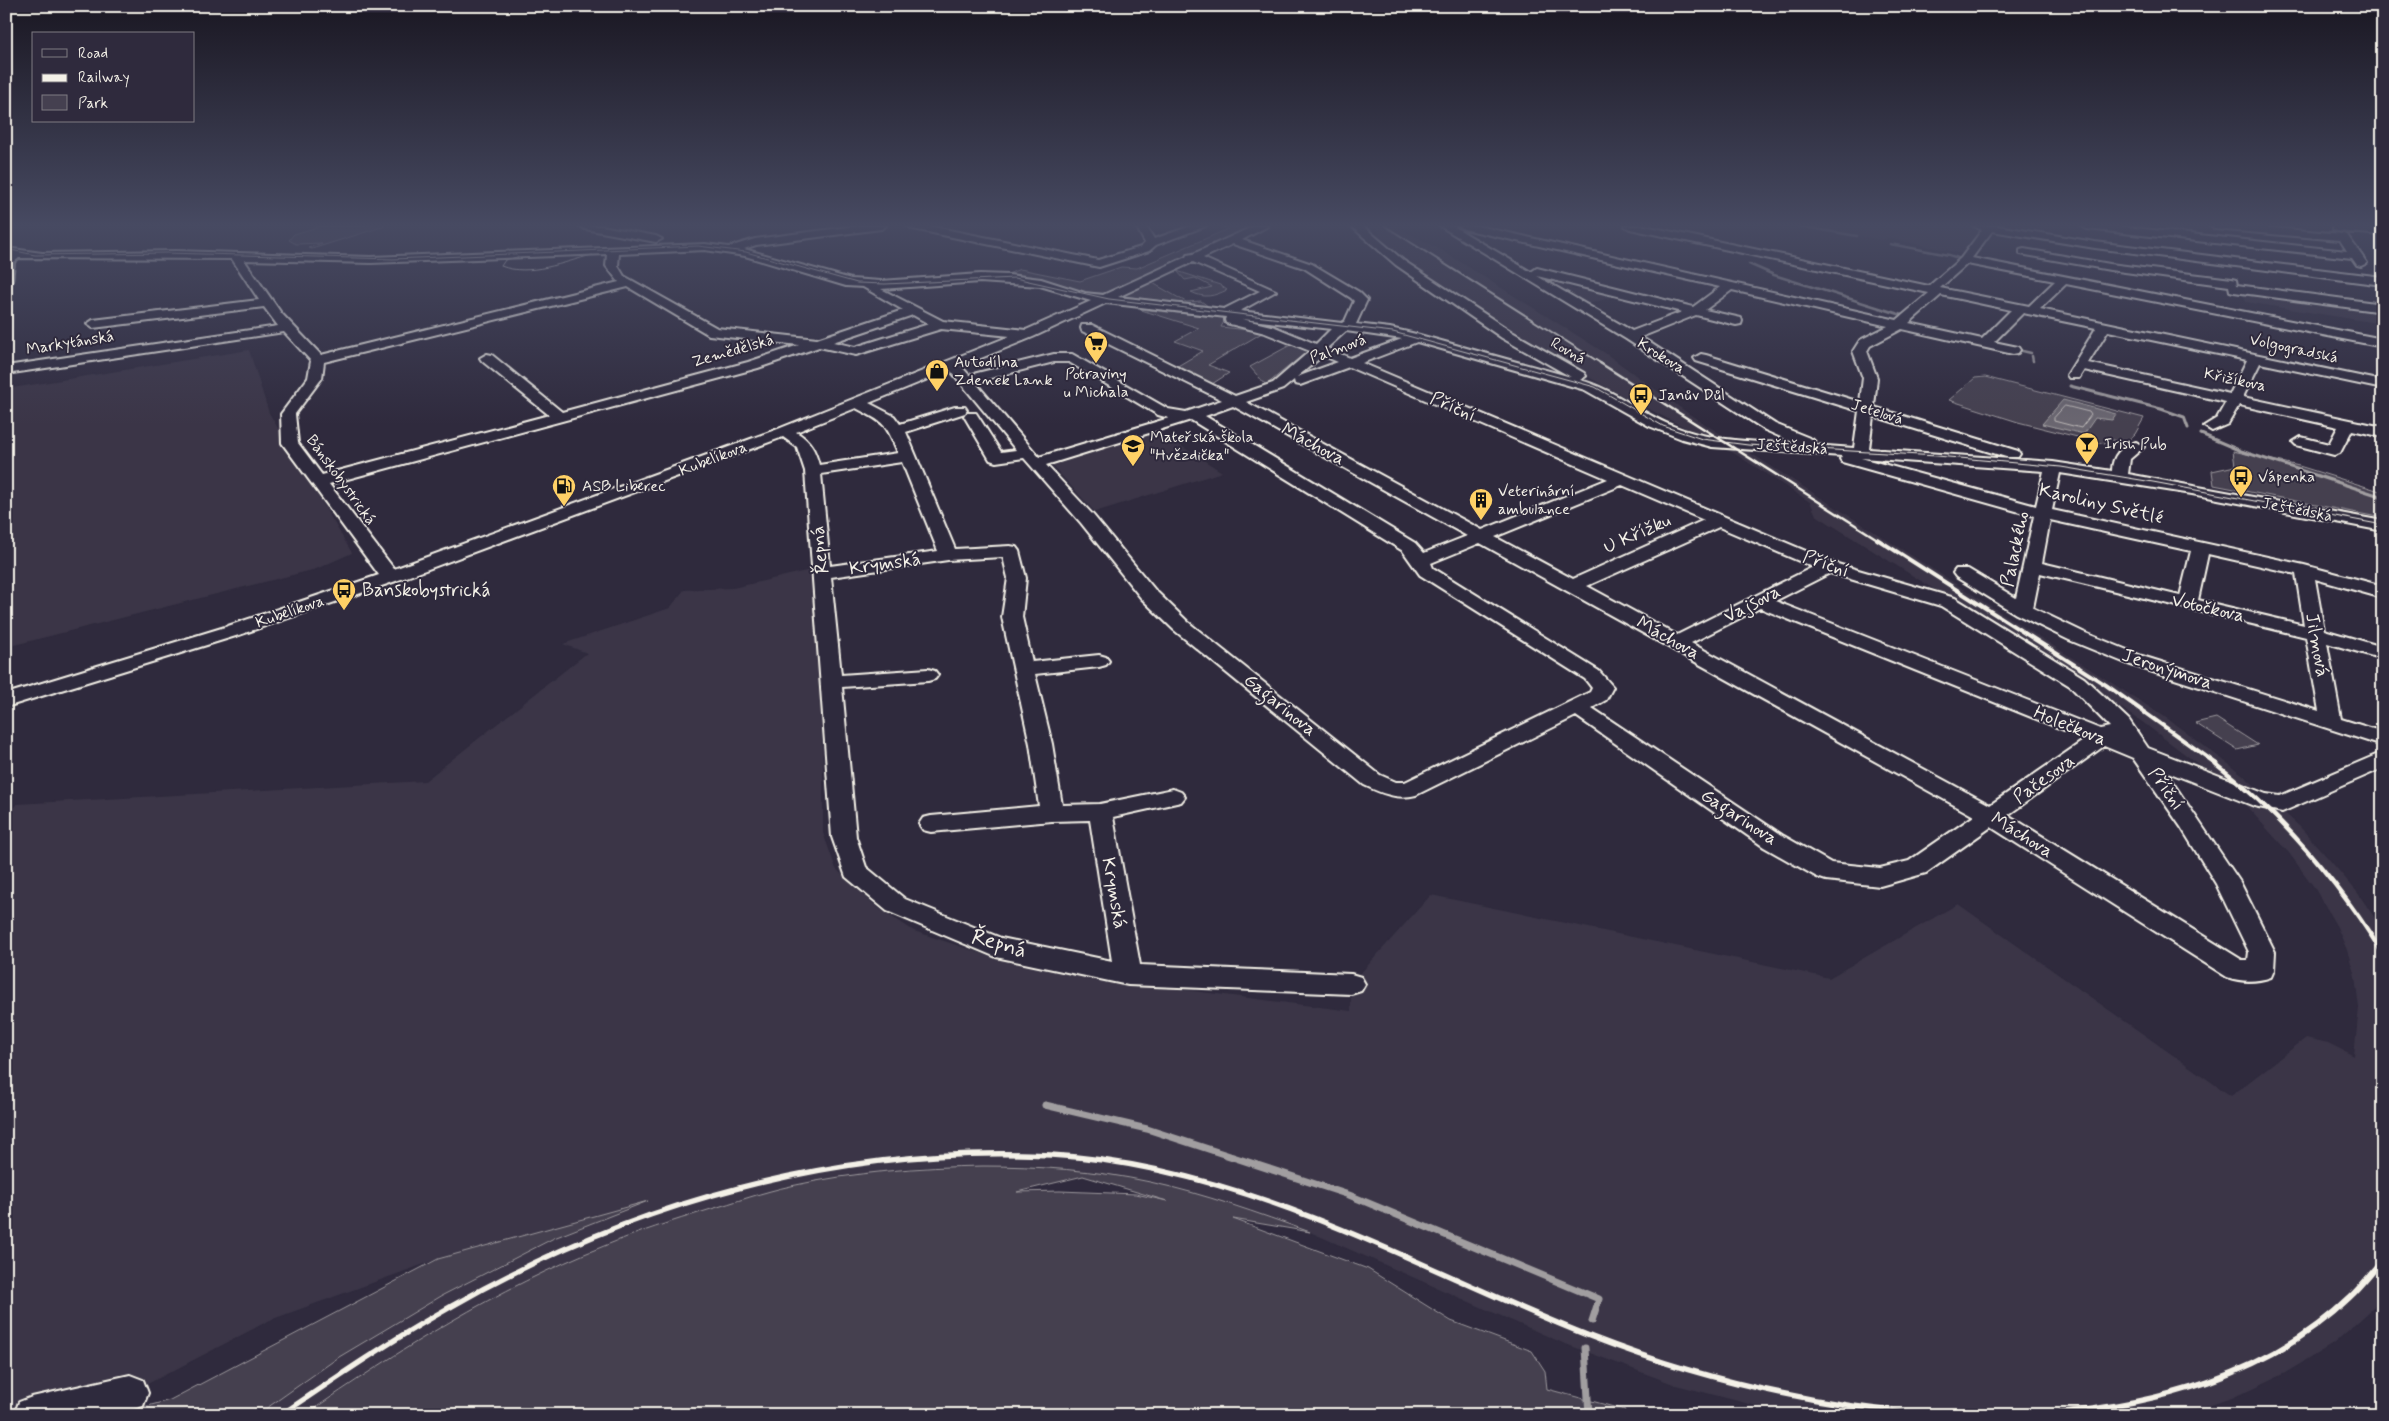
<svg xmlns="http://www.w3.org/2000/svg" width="2389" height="1421" font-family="Mynerve,sans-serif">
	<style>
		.built { fill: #3b3647 }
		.green { fill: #454050; stroke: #9c989c; fill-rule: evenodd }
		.water { fill: #6a6670; stroke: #a19ea0 }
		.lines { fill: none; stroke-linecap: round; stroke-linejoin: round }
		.shore { stroke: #bdb9b8; stroke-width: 1 }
		.stream-far2 { stroke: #a19ea0; stroke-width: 2.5 }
		.stream-far1 { stroke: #a19ea0; stroke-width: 3 }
		.stream { stroke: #a19ea0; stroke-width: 7 }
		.minor-casing { stroke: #f4f1e8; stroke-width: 4 }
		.minor { fill: #2f2a3d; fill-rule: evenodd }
		.tram { stroke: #f4f1e8; stroke-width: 1 }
		.rail-far4 { stroke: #f4f1e8; stroke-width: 2 }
		.rail-far3 { stroke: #f4f1e8; stroke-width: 2.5 }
		.rail-far2 { stroke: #f4f1e8; stroke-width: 4 }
		.rail-far1 { stroke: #f4f1e8; stroke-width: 4.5 }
		.rail { stroke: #f4f1e8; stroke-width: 5.5 }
		.labels { text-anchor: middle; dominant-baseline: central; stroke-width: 4; stroke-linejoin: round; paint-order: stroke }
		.far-street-label { font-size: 16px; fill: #f4f1e8; stroke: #2f2a3d }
		.far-poi-label { font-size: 16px; fill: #f4f1e8; stroke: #2f2a3d; text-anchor: start }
		.street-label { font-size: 19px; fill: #f4f1e8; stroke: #2f2a3d }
		.poi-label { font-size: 19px; fill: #f4f1e8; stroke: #2f2a3d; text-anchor: start }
		.near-street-label { font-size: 22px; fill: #f4f1e8; stroke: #2f2a3d }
	</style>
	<rect width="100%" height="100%" fill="#2f2a3d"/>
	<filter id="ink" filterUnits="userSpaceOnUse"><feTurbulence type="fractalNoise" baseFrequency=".02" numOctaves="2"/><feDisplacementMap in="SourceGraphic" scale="10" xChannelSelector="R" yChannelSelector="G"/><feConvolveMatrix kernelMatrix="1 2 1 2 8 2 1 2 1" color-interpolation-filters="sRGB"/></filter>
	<g filter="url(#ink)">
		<path class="built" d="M1373,226H1395L1441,250L1605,353L1689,414L2165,717L2242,774L2300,827L2327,857L2357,892L2383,930V1297L2372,1309L2333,1344L2285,1373L2232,1398L2177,1415H1792L1676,1385L1563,1343L1310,1232L1235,1205L1148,1181L1043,1167H924L843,1176L790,1186L650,1228L603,1246L561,1265L452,1321L351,1383L305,1415H257L339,1357L443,1295L554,1238L640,1203L438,1259L270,1320L130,1393L32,1415H6V815L17,804L425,781L587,653L563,644L670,608L684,590L733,588L815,569L823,764V833L836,869L878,908L914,931L998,959L1113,981L1351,1011V984L1431,895L1829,978L1958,904L2231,1096L2306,1038L2328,1043L2354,1056L2359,1008L2355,976L2347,950L2337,927L2314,887L2289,853L2239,798L2214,776L2141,721L2093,689L1816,515L1810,502L1732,452L1608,388L1514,335L1392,254L1377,236L1380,233Z
			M1803,226H1971L1982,228L1964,254L1888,238L1882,240Z
			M1556,280L1575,290L1591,288L1610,298L1584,305L1542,282Z
			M2242,290L2383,311V324L2246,302Z
			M249,350L269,413L352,553L316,569L6,647V389Z
			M1156,430L1222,472L1095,512L1048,461Z"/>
		<path class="green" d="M321,226H385L312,249L308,248L322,243L296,244L289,240L294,234Z
			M1221,226L1254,227L1105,293H1089L1032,278L1003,276L1020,269L1080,281L1121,267L1137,268L1228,229Z
			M1177,271L1220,285L1227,290C1214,296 1205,299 1191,292L1212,287L1195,278L1185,280Z
			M1151,282L1186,302L1201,301L1212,309L1125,296V293Z
			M1138,309L1226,318L1221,327L1248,330L1255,327L1267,330L1208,365L1229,373L1212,384L1176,367L1203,351L1175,341L1199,328Z
			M1294,343L1310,349L1266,385L1250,367Z
			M1985,377L2144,418L2135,434L2125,443L2109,439L2105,444L2018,422L1949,400L1975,378Z
			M2233,451L2299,466L2383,492V518L2214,485L2212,471L2235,466Z
			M2216,718L2258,745L2237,750L2195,723Z
			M983,1166C1038,1166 1095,1170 1150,1182C1205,1194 1257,1213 1310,1232L1233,1219L1368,1269L1451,1321L1532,1351L1545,1371L1547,1389L1625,1410L1623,1415H305C399,1350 498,1288 604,1246C638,1232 673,1221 708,1210C735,1202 763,1192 791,1186C855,1172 918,1167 983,1166ZM1083,1176L1167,1201L1136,1194L1060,1191L1017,1192Z
			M648,1201L554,1238L443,1295L339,1357L257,1415H114L170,1400L438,1259Z"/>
		<path class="water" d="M2063,400L2116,414L2112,420L2095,418L2084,434L2042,424Z"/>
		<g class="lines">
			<path class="shore" d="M2065,406L2089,412L2091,415L2081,428L2054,421V418Z"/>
			<path class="stream-far2" d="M1799,226L1857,236
				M1890,244L1949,255L1958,258L1959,261
				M1749,264L1774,275L1902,315
				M2014,349L2031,353
				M2032,356L2033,361"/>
			<path class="stream-far1" d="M2070,386L2161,409L2184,417L2188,428
				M2201,434L2241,451L2383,497"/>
			<path class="stream" d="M1045,1105L1147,1129L1349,1195L1599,1299L1592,1321
				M1585,1348L1589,1415"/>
			<g class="minor-casing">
				<path id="minor" d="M580,226H602L656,236L662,239L656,242L585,229Z
					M856,226H886L881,229L756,245L744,249L851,279L881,281L980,274L1009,275L1041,279L1085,293L1103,295L1186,257L1187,255L1193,254L1254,226H1268L1242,240L1312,264L1359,292L1367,300L1356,324L1390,328L1416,334L1571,377L1502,338L1396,265L1351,226H1363L1404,261L1512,332L1584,373L1586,376L1580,380C1614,389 1640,413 1673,426C1711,442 1756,441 1797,444L1765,430L1626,339L1440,226H1453L1531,272L1537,268L1693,307L1720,287L1464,229L1459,226H1478L1897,320L1929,293L1630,229L1625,226H1645L1929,286L1961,258L1982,230L1974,226H1998L2095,242L2383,277V285L2095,248L1992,231L1972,258L2383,339V347L2066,284L2040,309L2383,381V389L2260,363L2243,397L2383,427V437L2352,430L2340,453L2334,455L2296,445L2293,442L2301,437L2329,444L2338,427L2239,405L2228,424L2212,431L2204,426L2217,418L2226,402L2084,370L2079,378H2069L2067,375L2096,328L2023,313L1994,342L2018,347L2020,350L2018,353L2013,354L1902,329L1870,346L1867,351L1877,378L1874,407L2018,451L2020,454L2018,457H2006L1873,416L1869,449L2053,462L2112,471C2112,456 2121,446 2136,442L2144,447L2130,459L2128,474L2383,521V531L2192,494L2060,473L2052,510L2304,565L2383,586V598L2315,579L2324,630L2383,647V659L2327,643L2341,719L2383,732V746L2128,664L2069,640L2016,614L1956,577L1953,573L1956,569H1968L2016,598L2034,516L1842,462L1840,459L1842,456L1712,447L1682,439L1649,426L1585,390L1417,342L1362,363L1834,563L1955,598L2084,678L2129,720L2148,748L2266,794L2280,796L2383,752V768L2282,812L2254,806L2165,771L2240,882L2275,952L2274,970L2271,977C2257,982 2241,982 2227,977L1991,827L1926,873L1880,886L1826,880L1817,877L1764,847L1576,716L1416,795C1397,800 1381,793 1364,785L1174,630L1141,598L1081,523L1024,458L996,462L990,460L964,416L966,413H976L1001,452L1016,450L950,370L869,403L894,416L900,424L955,407H965L967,410L965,413L906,432L955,549L1010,546L1016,547L1019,551L1026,578L1022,617L1032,662L1099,655L1106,657L1109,661L1106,665L1099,667L1035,674L1052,744L1062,805L1100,804L1173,789L1181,792L1185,797L1181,802L1113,817L1140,965L1351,974L1361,977L1365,984L1361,991L1351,994L1128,985L996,957L887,911L846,877L832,837L805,471L797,447L783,437L396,581L239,635L6,707V694L225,627L379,575L282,443L281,414L308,378L311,361L284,332L6,374V366L278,326L264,307L93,328L87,324L93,320L259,300L232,259L19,258L14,262L12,281L6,285V248L42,253L176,251L371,257L705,244L729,247L755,239ZM1233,244L1304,268L1351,298L1354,301L1345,321L1342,323L1240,311L1276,291L1203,258ZM705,250L745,256L846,286L863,287L903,310L817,339L717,328L624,276L618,266L619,254ZM607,254L606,266L619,282L321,355L281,313L244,260L371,263ZM1193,262L1260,291L1224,309L1118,297ZM1967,264L2055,281L2029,306L1940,288ZM1537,276L1682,312L1632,331ZM980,282L1040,286L1091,301L1026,330L943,321L881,289ZM628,287L709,335L799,345L748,362L562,412L492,355L487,354L480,358L482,361L549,415L322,475L298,443L295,414L322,378L324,362ZM1732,290L1888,326L1860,340L1853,351L1863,378L1860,402L1706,355L1701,354L1694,358L1696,361L1859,411L1854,448L1813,445L1815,442L1812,439L1775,424L1641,337L1696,315L1736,325L1741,324L1742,321L1741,318L1705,310ZM1941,295L2011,310L1982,339L1909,323ZM1106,303L1226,317L1225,320L1226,323L1265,333L1310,351L1273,383L1235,396L1092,325H1082L1081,328L1082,331L1222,400L1186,412L1168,409L1072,354H1054L969,375L961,366L1033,337ZM913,315L929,324L855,347L833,342ZM1242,319L1331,329L1316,344L1275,327ZM941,329L1010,336L778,429L394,569L329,484L758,368L819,347L856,355ZM1346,331L1402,339L1350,358L1327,348ZM2108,331L2247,360L2230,394L2088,363ZM1321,355L1338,362L1297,377L1320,358ZM1054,362H1069L1158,415L1169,418L1039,457L975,382ZM1349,367L1608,479L1482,530L1246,402L1283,389L1294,380L1295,384L1300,385ZM1233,406L1467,536L1424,553L1415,543L1205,416ZM856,408C885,423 886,423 898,453L819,465C815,450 810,440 796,432ZM1191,420L1403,551L1420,575L1585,679L1592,688L1590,692L1405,782H1396L1380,775L1188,622L1155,590L1093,515L1046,465ZM1861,458L2044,471L2036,506ZM902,462L938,551L830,566L821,474ZM1622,485L1704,520L1573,579L1495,537ZM2050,520L2191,551L2180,596L2042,563ZM1719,527L1813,567L1677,635L1587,586ZM1480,543L1974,816L1909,861L1880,868L1831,863L1782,835L1592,708L1606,700L1613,687L1599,671L1433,568L1431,563ZM2208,554L2296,574L2304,625L2198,600ZM1003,557L1008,578L1002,617L1030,744L1039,806L931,816L923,818L919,824L923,830L931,832L1052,821L1090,820L1112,961L1001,938L905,899L866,867L856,837L842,687L928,681L935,679L938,675L935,671L928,669L841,675L831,577L948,560ZM1830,573L1941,606L2070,686L2110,727L2100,729L1775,601ZM2040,573L2306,637L2319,711L2142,656L2083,632L2033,608ZM1760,608L2086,739L1990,805L1691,643ZM2104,746L2133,758L2181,827L2216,884L2249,952L2248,960H2242L2008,815Z
					M908,226H929L1098,260L1141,247L1145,243L1136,226H1146L1154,239L1191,226H1206L1156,245L1149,251L1099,267L913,229Z
					M2082,226H2116L2347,251L2340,240L2215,229L2210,226H2252L2343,234L2347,235L2367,263L2361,266L2357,265L2352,258L2087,229Z
					M2333,226L2383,229V235L2337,231L2333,230Z
					M2024,249L2110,264L2232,279L2236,280L2237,285L2383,304V312L2234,292L2230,291L2229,286L2110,270L2020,254V250Z
					M130,1375L143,1380L148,1393L143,1406C104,1421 56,1415 14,1415L19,1402L32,1397Z"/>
			</g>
			<use href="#minor" class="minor"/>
			<path class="tram" d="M6,249L35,255L166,253L393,259L698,246L746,252L857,283L885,284L1015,278L1109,299L1393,332L1595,387L1663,426L1702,439L1748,445L1937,456L2061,467L2153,482L2383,525
				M517,257L505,260L501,266C529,277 564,262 592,255"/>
			<path class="rail-far4" d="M1385,226L1602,364"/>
			<path class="rail-far3" d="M1600,363L1879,540"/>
			<path class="rail-far2" d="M1877,539L2106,685L2218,765"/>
			<path class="rail-far1" d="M2216,764C2284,817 2338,881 2383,954"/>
			<path class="rail" d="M281,1415C337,1377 393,1339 452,1306C633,1202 842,1144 1051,1155C1142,1160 1232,1186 1316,1219C1409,1255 1499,1301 1592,1337C1703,1380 1817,1406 1935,1415
				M2045,1415C2156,1404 2268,1377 2350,1297C2362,1286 2372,1272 2383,1260"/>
		</g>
	</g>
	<linearGradient id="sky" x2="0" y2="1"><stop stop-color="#1a1722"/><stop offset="0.53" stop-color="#474a62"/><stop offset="1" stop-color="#474a62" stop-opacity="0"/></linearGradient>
	<rect width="2389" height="425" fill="url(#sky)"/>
	<defs>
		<g id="supermarket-pin" transform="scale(1.25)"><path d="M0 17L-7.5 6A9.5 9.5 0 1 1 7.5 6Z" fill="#ffd166" stroke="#2f2a3d"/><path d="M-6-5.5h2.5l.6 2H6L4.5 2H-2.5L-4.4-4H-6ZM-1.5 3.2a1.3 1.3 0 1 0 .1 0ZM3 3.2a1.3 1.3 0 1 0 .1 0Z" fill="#111"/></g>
		<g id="shop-pin" transform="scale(1.25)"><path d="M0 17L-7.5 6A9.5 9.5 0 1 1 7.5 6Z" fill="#ffd166" stroke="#2f2a3d"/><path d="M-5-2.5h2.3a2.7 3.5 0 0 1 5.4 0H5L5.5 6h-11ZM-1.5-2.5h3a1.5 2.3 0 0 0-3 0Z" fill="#111"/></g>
		<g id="bus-pin" transform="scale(1.25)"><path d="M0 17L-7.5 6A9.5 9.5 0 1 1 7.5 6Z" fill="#ffd166" stroke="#2f2a3d"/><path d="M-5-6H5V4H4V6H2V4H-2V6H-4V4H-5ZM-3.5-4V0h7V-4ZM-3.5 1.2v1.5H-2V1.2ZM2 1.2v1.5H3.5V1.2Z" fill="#111"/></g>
		<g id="bar-pin" transform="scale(1.25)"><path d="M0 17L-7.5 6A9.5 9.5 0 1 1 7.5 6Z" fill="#ffd166" stroke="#2f2a3d"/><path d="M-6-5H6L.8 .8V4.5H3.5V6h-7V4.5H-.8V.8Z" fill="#111"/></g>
		<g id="school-pin" transform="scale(1.25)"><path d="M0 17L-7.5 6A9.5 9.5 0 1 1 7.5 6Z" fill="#ffd166" stroke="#2f2a3d"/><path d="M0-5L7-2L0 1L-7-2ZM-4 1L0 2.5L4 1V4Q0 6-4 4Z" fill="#111"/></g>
		<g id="fuel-pin" transform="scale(1.25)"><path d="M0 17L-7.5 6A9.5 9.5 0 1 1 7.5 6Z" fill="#ffd166" stroke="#2f2a3d"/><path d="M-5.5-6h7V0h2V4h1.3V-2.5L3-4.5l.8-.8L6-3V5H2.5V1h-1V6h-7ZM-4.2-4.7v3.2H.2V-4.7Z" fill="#111"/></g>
		<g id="building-pin" transform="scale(1.25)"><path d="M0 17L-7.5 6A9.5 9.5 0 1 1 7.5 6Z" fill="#ffd166" stroke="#2f2a3d"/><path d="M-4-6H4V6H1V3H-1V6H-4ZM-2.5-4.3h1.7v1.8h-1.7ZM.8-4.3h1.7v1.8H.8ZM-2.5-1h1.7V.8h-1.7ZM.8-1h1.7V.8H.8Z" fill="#111"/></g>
	</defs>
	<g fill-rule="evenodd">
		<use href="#supermarket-pin" x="1096" y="343"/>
		<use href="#shop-pin" x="937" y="371"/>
		<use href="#bus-pin" x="1641" y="395"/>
		<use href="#bar-pin" x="2087" y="444"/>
		<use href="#school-pin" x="1133" y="446"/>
		<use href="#bus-pin" x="2241" y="477"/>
		<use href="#fuel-pin" x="564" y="486"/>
		<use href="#building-pin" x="1481" y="500"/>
		<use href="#bus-pin" x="344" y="590"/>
	</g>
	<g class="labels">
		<g class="far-street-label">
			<text transform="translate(70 343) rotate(-9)">Markytánská</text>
			<text transform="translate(1338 349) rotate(-20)">Palmová</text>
			<text transform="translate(2294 349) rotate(12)">Volgogradská</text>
			<text transform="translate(733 351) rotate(-16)">Zemědělská</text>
			<text transform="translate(1568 351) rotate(30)">Rovná</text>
			<text transform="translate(1661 356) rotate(32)">Krokova</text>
			<text transform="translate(2235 380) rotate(12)">Křižíkova</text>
			<text transform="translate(1877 412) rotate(17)">Jetelová</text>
			<text transform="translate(1792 447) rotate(4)">Ještědská</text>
			<text transform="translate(713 459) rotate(-21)">Kubelíkova</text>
			<text transform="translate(341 480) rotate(54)">Bánskobystrická</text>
			<text transform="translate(2297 510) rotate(11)">Ještědská</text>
			<text transform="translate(290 612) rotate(-19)">Kubelíkova</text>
		</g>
		<g class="far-poi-label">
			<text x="954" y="362">Autodílna<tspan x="954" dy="18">Zdenek Lank</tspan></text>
			<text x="1096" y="374" text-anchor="middle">Potraviny<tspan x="1096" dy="18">u Michala</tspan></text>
			<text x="1658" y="395">Janův Důl</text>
			<text x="1150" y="437">Mateřská škola<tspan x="1150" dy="18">"Hvězdička"</tspan></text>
			<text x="2104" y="444">Irish Pub</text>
			<text x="2258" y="477">Vápenka</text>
			<text x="582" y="486">ASB Liberec</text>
			<text x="1498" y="491">Veterinární<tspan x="1498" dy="18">ambulance</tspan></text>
		</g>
		<g class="street-label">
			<text transform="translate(1453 407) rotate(24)">Příční</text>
			<text transform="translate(1313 444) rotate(28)">Máchova</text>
			<text transform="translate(2101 504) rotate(13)">Karoliny Světlé</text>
			<text transform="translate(1637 534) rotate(-24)">U Křížku</text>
			<text transform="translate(2015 549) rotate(-78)">Palackého</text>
			<text transform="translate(820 550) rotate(-95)">Řepná</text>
			<text transform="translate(885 564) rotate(-8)">Krymská</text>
			<text transform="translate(1826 564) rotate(20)">Příční</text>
			<text transform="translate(1752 604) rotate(-27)">Vajsova</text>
			<text transform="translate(2208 608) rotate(13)">Votočkova</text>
			<text transform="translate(1668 638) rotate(29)">Máchova</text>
			<text transform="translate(2317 645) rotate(80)">Jilmová</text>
			<text transform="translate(2167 669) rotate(18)">Jeronýmova</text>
			<text transform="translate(1280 705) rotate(39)">Gagarinova</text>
			<text transform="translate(2070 726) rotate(22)">Holečkova</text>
			<text transform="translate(2044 779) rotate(-36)">Pačesova</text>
			<text transform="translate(2166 789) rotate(55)">Příční</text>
			<text transform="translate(1739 817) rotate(33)">Gagarinova</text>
			<text transform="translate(2022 835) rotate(32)">Máchova</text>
			<text transform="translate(1114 893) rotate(80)">Krymská</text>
		</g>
		<g class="poi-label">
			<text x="362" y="590">Banskobystrická</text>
		</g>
		<g class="near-street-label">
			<text transform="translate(999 944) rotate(17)">Řepná</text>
		</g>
	</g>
	<rect width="2389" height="1421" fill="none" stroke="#2f2a3d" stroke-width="25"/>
	<rect x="12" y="12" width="2364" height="1396" fill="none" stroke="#f4f1e8" stroke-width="2" filter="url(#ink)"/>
	<rect x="32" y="32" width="162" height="90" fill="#2f2a3d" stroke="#7e7a81"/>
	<rect x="42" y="49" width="25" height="8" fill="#2f2a3d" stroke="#7e7a81"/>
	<text x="78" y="58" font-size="15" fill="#f4f1e8">Road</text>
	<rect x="42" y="74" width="25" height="8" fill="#f4f1e8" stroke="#7e7a81"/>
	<text x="78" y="82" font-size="15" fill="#f4f1e8">Railway</text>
	<rect x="42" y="95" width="25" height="15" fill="#454050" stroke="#7e7a81"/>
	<text x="78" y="108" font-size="15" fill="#f4f1e8">Park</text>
</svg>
